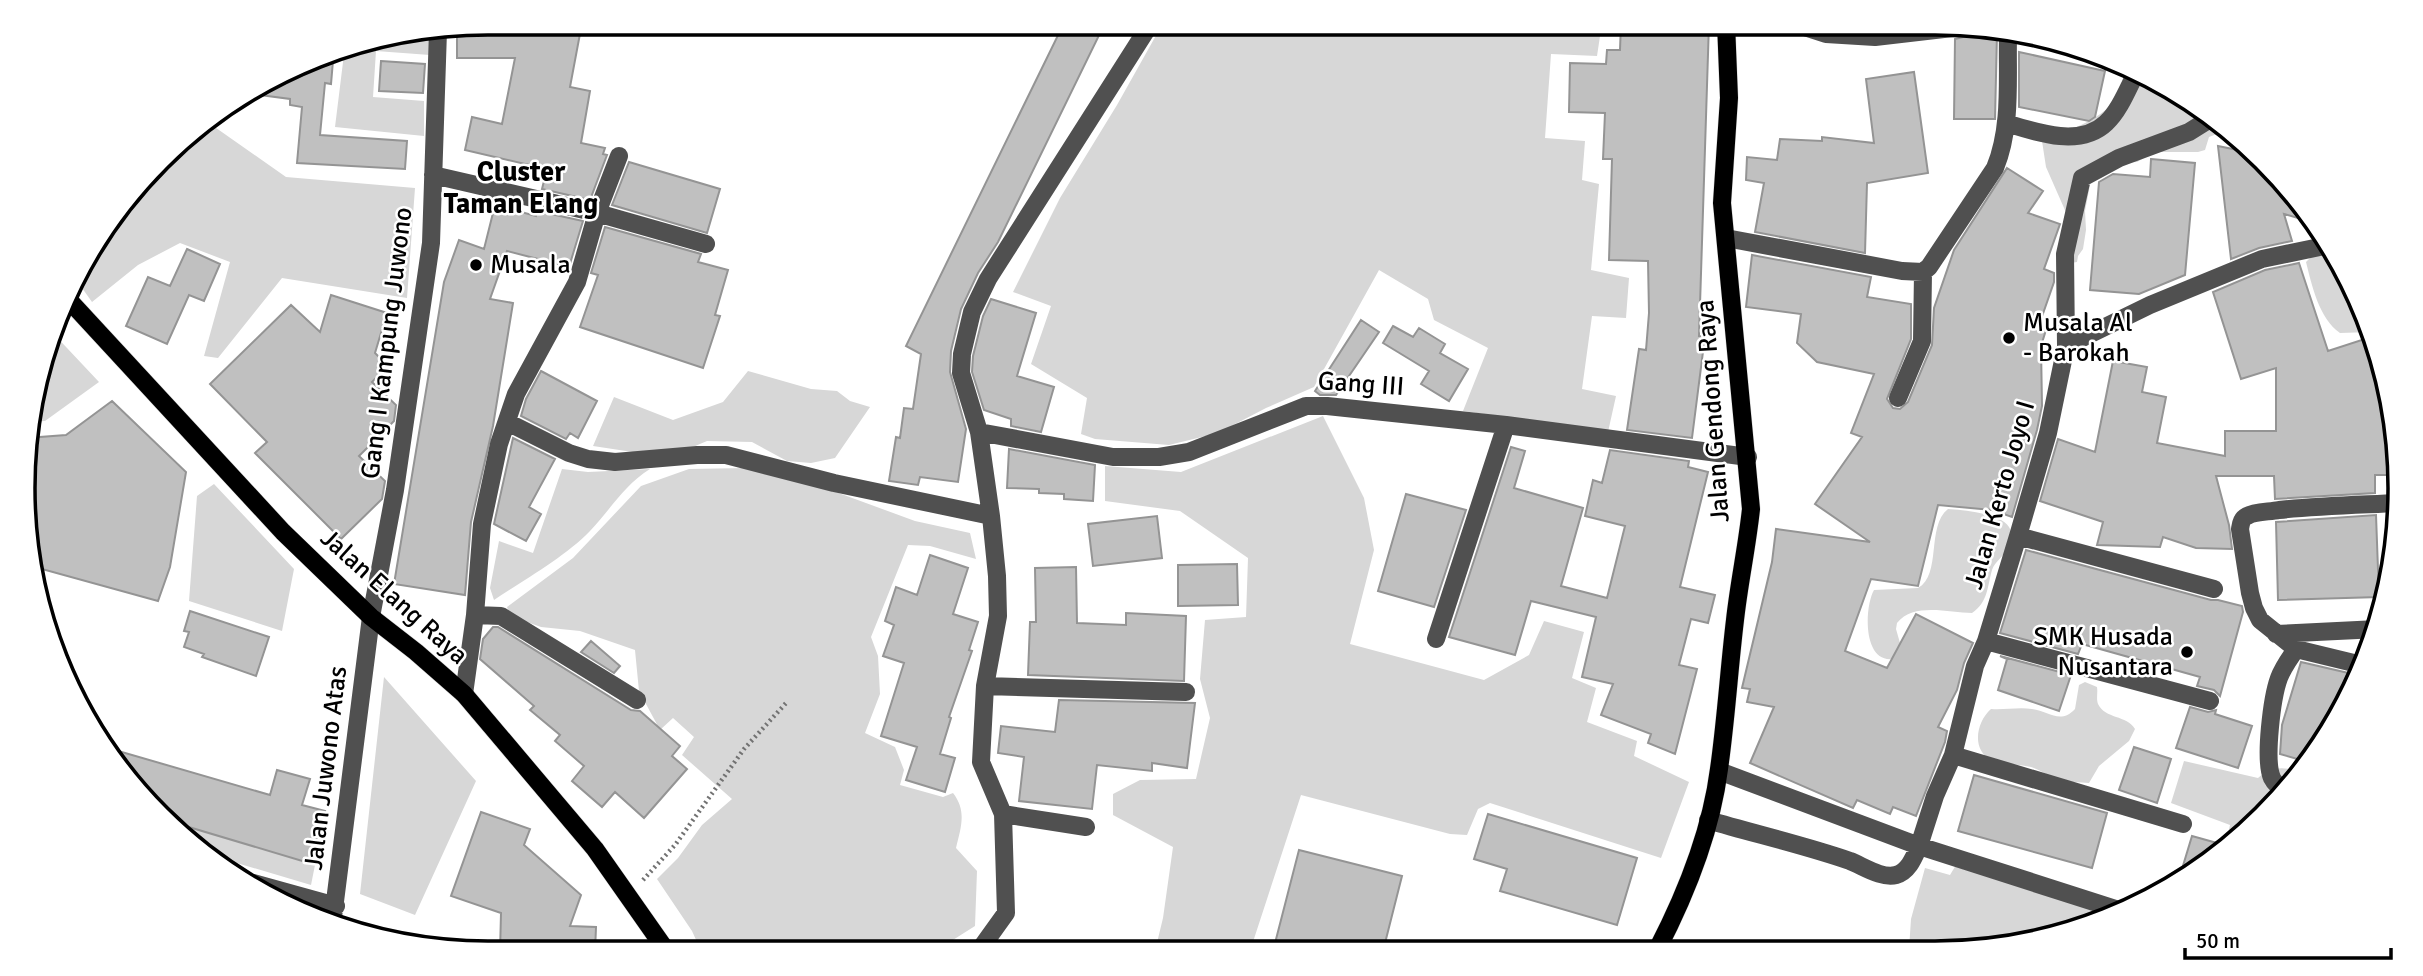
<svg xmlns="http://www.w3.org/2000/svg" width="2423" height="976" font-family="Signika,sans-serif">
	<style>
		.green { fill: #d7d7d7 }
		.building { fill: #c0c0c0; stroke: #949494; stroke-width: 2 }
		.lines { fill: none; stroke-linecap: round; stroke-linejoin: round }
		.major-casing { stroke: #dbdbdb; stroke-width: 19 }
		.path { stroke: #727272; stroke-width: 4.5; stroke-dasharray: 2 3.5; stroke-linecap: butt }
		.minor { stroke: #505050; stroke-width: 18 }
		.major { stroke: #000; stroke-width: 18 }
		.poi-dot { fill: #000; stroke: #fff; stroke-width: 2.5 }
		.labels { text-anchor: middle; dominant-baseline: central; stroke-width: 5; stroke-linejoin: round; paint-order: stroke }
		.poi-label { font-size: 26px; fill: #000; stroke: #fff; text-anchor: start }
		.street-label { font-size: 26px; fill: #000; stroke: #fff }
		.neighbourhood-label { font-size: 28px; font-weight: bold; fill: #000; stroke: #fff }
		.rim { fill: none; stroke: #000; stroke-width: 3.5 }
	</style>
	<rect width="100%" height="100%" fill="#fff"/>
	<path class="green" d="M1163,23H1602L1597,56L1551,54L1545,138L1585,141L1582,180L1599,184L1591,270L1629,278L1626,318L1592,316L1582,389L1616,396L1608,432L1463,411L1488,348L1434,320L1428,299L1379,270L1314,387L1266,408L1218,433L1169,445L1095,439L1081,434L1087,398L1031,364L1051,306L1013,292L1060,198L1117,105Z
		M431,32L430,55L376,51L373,97L424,101V136L335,127L345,46Z
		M2124,65L2167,85L2233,132H2222L2209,137L2205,150L2198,152H2154L2137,162L2118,163L2091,180L2085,211L2086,230L2083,249L2078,256L2077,262L2071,263L2068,217L2046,167L2042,141C2075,128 2132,111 2124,65Z
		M210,118L209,123L286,177L415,188L407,298L282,278L218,358L204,356L230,262L180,243L138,265L92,302L75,278L85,256L182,138Z
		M2331,249L2352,282L2371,332L2340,333C2319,318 2312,286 2306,262L2314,254Z
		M51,331L99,382L45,421L28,422Z
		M748,371L811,389L837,391L850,401L870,407L835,458L811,463L787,461L752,442L707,441L681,452L639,453L593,446L614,397L673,420L723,402Z
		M1323,416L1364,498L1374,550L1350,644L1484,680L1529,655L1544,621L1584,632L1572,678L1596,688L1587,722L1637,741L1634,756L1689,782L1661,858L1490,803L1478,809L1467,835L1450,834L1301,795L1250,951H1155L1163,918L1173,847L1113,815V794L1140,780L1196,779L1210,718L1200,679L1205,620L1246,617L1248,558L1180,511L1105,501V466L1181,472Z
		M745,468L825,488L915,521L970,533L976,559L930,546L908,545L871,637L878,656L880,694L865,733L895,747L904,770L900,785L943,797L953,793C967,811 961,827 956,848L977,871L975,926L945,945V952L702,953L692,931L657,879L678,858L702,825L732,799L682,755L694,737L673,718L660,730L639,691L635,650L580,631L541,627L510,616L507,607L573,558L641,486L689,469Z
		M562,469L588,472L650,469C624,485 611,509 590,531C566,556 524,580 494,600L490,588L499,541L533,553Z
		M214,484L294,569L282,631L189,601L197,496Z
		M1948,509C1962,510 2001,513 2009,527C2013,533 2009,543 2007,548C2004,557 1995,561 1992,570C1987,588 1988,602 1972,613C1949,613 1914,602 1897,623L1896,629L1900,643L1893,659C1863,663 1864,608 1874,590L1918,588C1942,575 1926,526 1948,509Z
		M384,677L476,781L415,915L360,894Z
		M2085,682L2097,687C2098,693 2096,698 2098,704C2105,719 2127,715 2135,729L2129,741L2099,766L2089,783C2080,782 2070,783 2061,780C2050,778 2041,770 2031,767C2018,764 2005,765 1992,760C1971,751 1976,722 1991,709C2004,710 2019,707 2032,709C2049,711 2060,725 2075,709L2079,685Z
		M2184,761L2258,778C2270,767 2285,765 2299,773L2241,838L2224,850L2230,825L2171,803Z
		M172,822L315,865L311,885L200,852Z
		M1956,865L2112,914L1996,949H1909L1911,919L1925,868L1950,875Z"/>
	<path class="building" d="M488,23H582L570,87L590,91L581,143L605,148L603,154L607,155L590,200L542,189L547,169L465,150L472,117L502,124L515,58H457V28Z
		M1064,23H1105L998,242L978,273L961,309L951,351L950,372L966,429L958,482L920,477L918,485L889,481L896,437L900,438L904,408L913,409L921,354L906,346Z
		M1621,23H1709L1699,336H1705L1692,438L1627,430L1639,349L1646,350L1649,313L1648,261L1609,260L1612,159H1603L1605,113L1569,112L1570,63L1606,64L1607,50H1620Z
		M1970,33H1997L1995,119H1954L1955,39L1967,36Z
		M334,49L331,84L325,83L320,135L407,141L405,169L297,163L302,107L290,105V99L244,93L256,85Z
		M2019,52L2105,71L2095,117L2089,121L2019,107Z
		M381,61L425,64L423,93L379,91Z
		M1914,72L1928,173L1867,183L1865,253L1755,232L1764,183L1746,180L1747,157L1777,160L1780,139L1822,141V137L1874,143L1866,79Z
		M2218,146L2257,154L2304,204L2315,223L2284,214L2292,241L2259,248L2231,259Z
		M2151,159L2195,163L2185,275L2139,294L2090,290L2099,182L2113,174L2150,177Z
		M629,162L720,189L707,233L612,205Z
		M2007,168L2043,191L2028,213L2060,224L2044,269L2054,273V282L2038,328L2046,330L2041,346L2042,406L2037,430L2012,517L1992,510L1938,505L1918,586L1871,579L1845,651L1887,668L1916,614L1973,643L1964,663L1957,690L1938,727L1947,731L1945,742L1916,816L1893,807L1890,814L1857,800L1853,808L1750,763L1774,707L1747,702L1750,689L1742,688L1772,562L1776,529L1870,542L1815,504L1862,437L1851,433L1874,374L1817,362L1797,343L1801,314L1746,307L1752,255L1871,277L1867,297L1911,304V339L1887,399L1893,408L1900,409L1908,402L1932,345L1934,308L1954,250Z
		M495,205L536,216L537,211L583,221L569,267L507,251L490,299L513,303L493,426L471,522L465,595L394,584L444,282L459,240L484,249Z
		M605,227L701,254L698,262L728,270L715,315L720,316L703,368L580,327L598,275L591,273Z
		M187,249L220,264L204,301L189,295L167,344L126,326L148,277L170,286Z
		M2299,263L2328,351L2371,337L2388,390L2399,457V475H2375V493L2275,499L2274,476H2216L2229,525L2232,549L2196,548L2163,537L2160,547L2097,545L2103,522L2040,501L2058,439L2095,452L2113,361L2147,367L2142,392L2166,397L2157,443L2225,456V431H2276V368L2241,379L2213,292L2265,270Z
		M331,295L387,313L375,353L388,366L372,382L396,405L394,421L359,456L385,481L382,499L341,539L255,453L267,442L210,384L291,305L320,332Z
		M991,299L1036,313L1017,376L1054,387L1041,432L1011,426V419L984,410L972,372L973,356L983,316Z
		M1361,320L1379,332L1336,395H1320L1315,391Z
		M1393,326L1413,337L1419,328L1445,344L1440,353L1468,369L1449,401L1421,384L1429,371L1383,343Z
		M541,371L597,401L578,438L570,433L566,439L521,416L526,399Z
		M112,401L186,472L170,567L158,601L31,566L27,438L66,435Z
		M513,438L555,459L529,507L541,514L526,541L494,524Z
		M1511,447L1525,451L1514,488L1583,508L1561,586L1607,598L1625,526L1585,516L1593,480L1602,483L1610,450L1689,461L1688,467L1708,472L1680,587L1715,595L1708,623L1691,619L1679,665L1697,669L1675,754L1648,743L1651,734L1601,715L1613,684L1582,677L1596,617L1531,601L1515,655L1449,637Z
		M1009,449L1095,465L1093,501L1064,499V494L1039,493V489L1007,488Z
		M1406,494L1466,510L1434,607L1378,591Z
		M2376,515L2379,597L2278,600L2276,522Z
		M1157,516L1162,558L1093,566L1088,524Z
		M2026,550L2211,600H2218L2242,606L2243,612L2220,696L2214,690L2197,686L2200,677L2082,644L2078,654L2000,633Z
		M930,555L968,568L953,614L978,622L969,650L972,651L949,717L951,718L940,754L955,758L945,792L906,780L917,747L881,736L904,663L883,656L894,625L885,621L896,587L917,595Z
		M1237,564L1238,605L1178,606V565Z
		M1076,567L1077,623L1126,625V613L1186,616L1184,681L1028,675L1030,622H1036L1035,568Z
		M190,611L269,637L256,676L202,657L204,654L184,647L189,632L184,631Z
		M493,627H498L631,710L640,711L680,746L672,756L687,769L644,818L615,792L602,807L572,781L584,766L555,741L560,735L530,710L534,706L480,659L483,639Z
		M591,641L620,666L614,673L581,652Z
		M2000,656L2071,675L2059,711L1998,690L2007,659Z
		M2301,662L2357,675L2322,746L2308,762L2280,754L2282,725Z
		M1059,700L1195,703L1187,768L1152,763V771L1097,765L1092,809L1019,801L1024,757L998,753L1001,726L1055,732Z
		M2190,707L2208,712L2216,710L2215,714L2252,726L2238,768L2176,748Z
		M101,746L270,795L277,770L310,779L302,805L325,811L309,863L172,822Z
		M2134,747L2171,759L2157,803L2119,790Z
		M1974,775L2107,813L2092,868L1958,831Z
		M481,812L530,829L524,845L581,895L570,926L596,927L595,953H500L501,913L451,896Z
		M1488,814L1637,858L1617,925L1500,891L1507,869L1474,859Z
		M2192,836L2217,843L2213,857L2179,879Z
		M1299,850L1402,876L1383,951H1273Z"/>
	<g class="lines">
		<g class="major-casing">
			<path id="major" d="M66,297L283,532L371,617L416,652L464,694L595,849L668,953
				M1657,950C1686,894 1711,832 1719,769C1726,720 1729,670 1735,620C1739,583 1747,547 1751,509L1722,203L1729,98L1726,23"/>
		</g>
		<path class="path" d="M643,880L675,845L744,749L787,702"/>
		<path class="minor" d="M1792,23L1826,34L1875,37L1961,27
			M2059,43L2130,68
			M2006,123C2035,132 2080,148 2106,123C2120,110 2128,88 2137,71
			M433,175L597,213L706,244
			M1726,238L1902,271L1923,272L1929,267L1995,168C2012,127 2007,78 2008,35
			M2066,346L2065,254L2082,178L2119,158L2189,132L2213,117
			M1898,398L1922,341L1923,272
			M507,422L569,453L588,459L615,462L697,455H726L834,483L991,516
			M979,432L1113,457H1159L1189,452L1306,406H1327L1506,425L1748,457
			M2018,536L2214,589
			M475,615L501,616L637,700
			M2276,634L2378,629
			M1436,639L1506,425
			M1986,641L2210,701
			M2362,665L2296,649L2260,620L2254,608L2250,593L2240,529C2241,524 2241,519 2247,516C2255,511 2269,512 2279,510C2318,506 2358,505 2398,503
			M985,686L1186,692
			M464,694L475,615L482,524L499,444L516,394L577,282L597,213L619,156
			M1953,755L2183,824
			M2284,789C2279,787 2275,784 2272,778C2264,760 2272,697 2279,678C2283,667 2290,658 2296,649
			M1003,814L1086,827
			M1708,820C1755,834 1804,845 1850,861C1863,866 1882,879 1896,875C1909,871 1914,857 1919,846L1719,771
			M253,883L336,906
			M2122,911L1919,846L1935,796L1953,755L1975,666L1986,641L2018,536L2048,433L2066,346L2150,305L2262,259L2329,245
			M332,925L371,617L395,490L431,243L438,31
			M978,952L1006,913L1003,814L981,762L985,686L998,616L997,576L991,516L979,432L961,373L962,354L972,312L988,279L1151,23"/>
		<use href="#major" class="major"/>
	</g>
	<g class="poi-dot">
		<circle cx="476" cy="265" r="7"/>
		<circle cx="2009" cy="338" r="7"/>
		<circle cx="2187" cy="652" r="7"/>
	</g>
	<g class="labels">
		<g class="poi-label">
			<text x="490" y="265">Musala</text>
			<text x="2023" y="323">Musala Al<tspan x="2023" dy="30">- Barokah</tspan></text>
			<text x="2173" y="637" text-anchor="end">SMK Husada<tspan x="2173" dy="30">Nusantara</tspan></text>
		</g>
		<g class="street-label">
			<text transform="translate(387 343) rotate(-83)">Gang I Kampung Juwono</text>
			<text transform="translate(1361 384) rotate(4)">Gang III</text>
			<text transform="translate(1713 411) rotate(-94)">Jalan Gendong Raya</text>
			<text transform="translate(2000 495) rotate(-74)">Jalan Kerto Joyo I</text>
			<text transform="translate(394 597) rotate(42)">Jalan Elang Raya</text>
			<text transform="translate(326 768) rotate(-83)">Jalan Juwono Atas</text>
		</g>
		<g class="neighbourhood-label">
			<text x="521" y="172">Cluster<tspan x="521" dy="32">Taman Elang</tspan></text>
		</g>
	</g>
	<path d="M0 0H2423V976H0ZM488 35H1935A453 453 0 0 1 2388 488V488A453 453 0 0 1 1935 941H488A453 453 0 0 1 35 488V488A453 453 0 0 1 488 35Z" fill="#fff" fill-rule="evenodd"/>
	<path class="rim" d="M488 35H1935A453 453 0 0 1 2388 488V488A453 453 0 0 1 1935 941H488A453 453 0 0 1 35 488V488A453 453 0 0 1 488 35Z"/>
	<path d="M2185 948v10h206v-10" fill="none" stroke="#000000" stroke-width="3.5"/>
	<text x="2196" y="948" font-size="21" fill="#000000" stroke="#ffffff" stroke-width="5" paint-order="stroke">50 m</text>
</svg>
